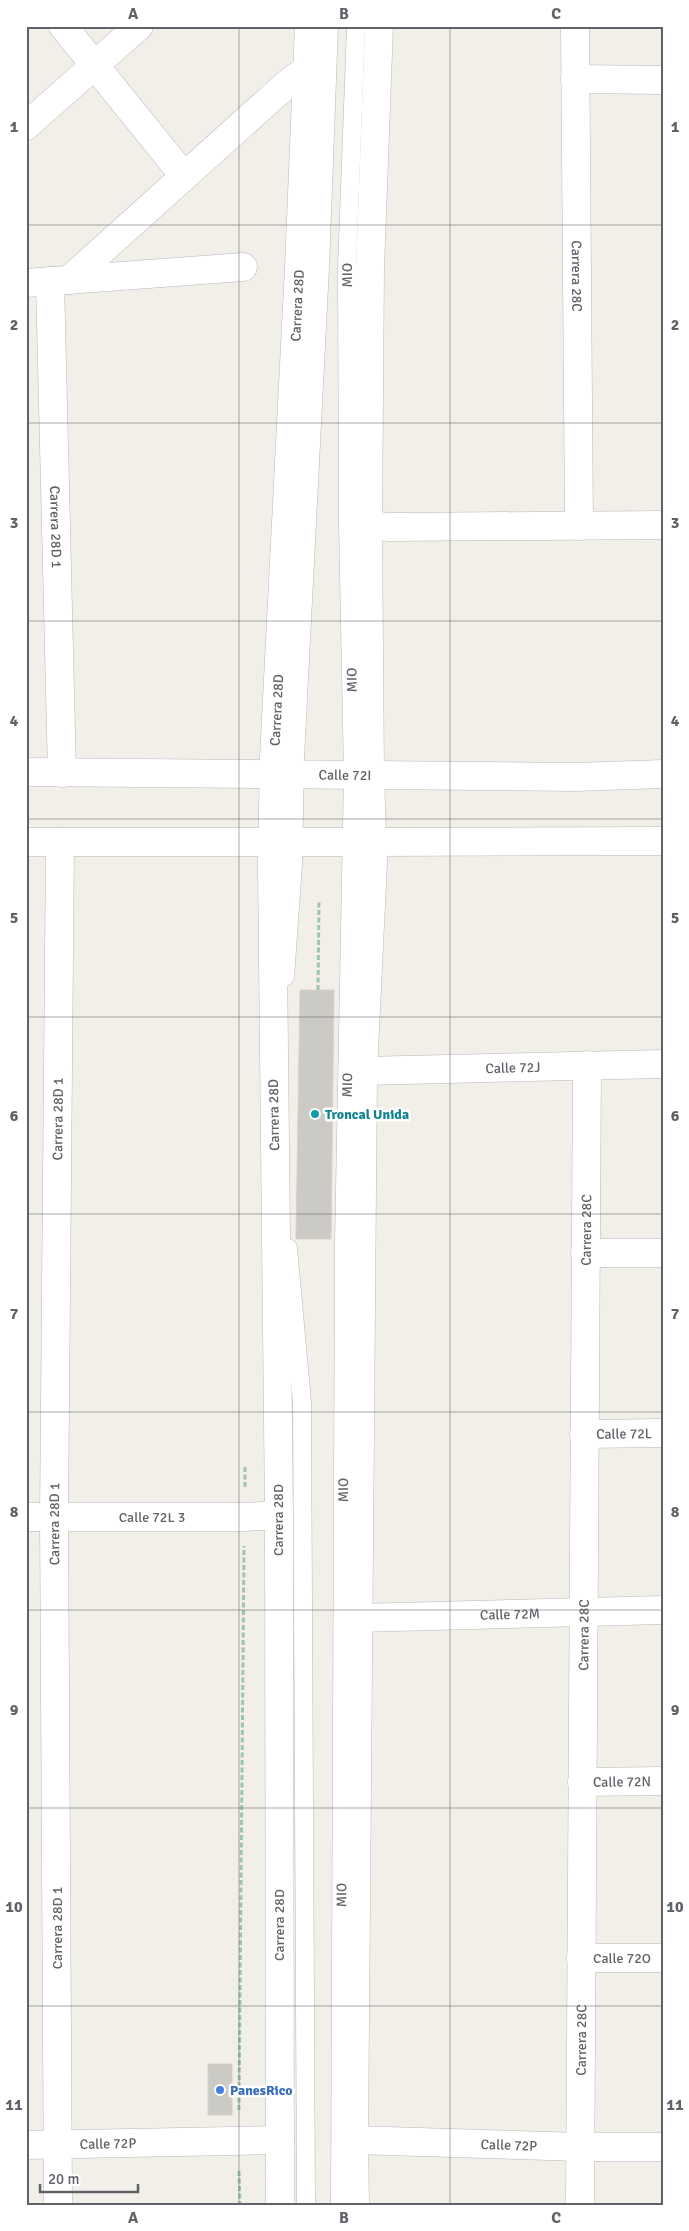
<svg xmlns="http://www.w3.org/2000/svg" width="689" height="2231" font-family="Signika,sans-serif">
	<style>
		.building { fill: #cccac5; stroke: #d6d1c6 }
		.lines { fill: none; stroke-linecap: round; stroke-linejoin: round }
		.lane-casing { stroke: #b5b8bc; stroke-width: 19 }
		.street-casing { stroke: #b5b8bc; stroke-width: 29 }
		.secondary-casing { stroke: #b6babf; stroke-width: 29 }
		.path { stroke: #9cc7a9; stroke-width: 3; stroke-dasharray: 5 2.5; stroke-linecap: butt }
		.lane { stroke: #fff; stroke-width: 18 }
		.street { stroke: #fff; stroke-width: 28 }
		.secondary { stroke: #fff; stroke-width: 28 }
		.grid { fill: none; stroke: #5f6368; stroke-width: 1; stroke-opacity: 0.55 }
		.culture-dot { fill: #0f9aa8; stroke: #fff; stroke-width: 2 }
		.shop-dot { fill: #3f7fe0; stroke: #fff; stroke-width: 2 }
		.labels { text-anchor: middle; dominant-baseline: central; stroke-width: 5; stroke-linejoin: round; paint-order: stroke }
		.street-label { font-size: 14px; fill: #5f6368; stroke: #fff }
		.culture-label { font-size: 14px; font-weight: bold; fill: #0d838f; stroke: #fff; text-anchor: start }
		.shop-label { font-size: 14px; font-weight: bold; fill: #366cbe; stroke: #fff; text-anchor: start }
		.neatline { fill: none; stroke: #5f6368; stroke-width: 2 }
		.grid-label { font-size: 16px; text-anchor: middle; font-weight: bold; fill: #5f6368 }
	</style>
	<rect width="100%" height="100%" fill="#f1efe8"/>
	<path class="building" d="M300,990H334L331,1239H296Z
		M208,2064H232V2115H208Z"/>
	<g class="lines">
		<g class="lane-casing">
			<g id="lane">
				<path d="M285,977L293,865L295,758L320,267L329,26"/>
				<path d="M288,1248L302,1402L306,2205"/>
				<path id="s1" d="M340,2205L344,1241L353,775L348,523L347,268L356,26"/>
			</g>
		</g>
		<g class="street-casing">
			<g id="street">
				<path d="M63,26L184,176"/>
				<path id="s2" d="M575,26L579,526"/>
				<path d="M575,79L663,80"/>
				<path d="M26,126L139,26"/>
				<path d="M69,280L287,84L307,69"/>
				<path id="s3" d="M50,281L62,773"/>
				<path d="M26,283L243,267"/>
				<path d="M368,525L389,527L663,525"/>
				<path d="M370,775L575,777L663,774"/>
				<path d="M372,842L663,841"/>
				<path id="s4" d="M363,1071L663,1064"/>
				<path d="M585,1253H663"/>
				<path id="s5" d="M584,1434L663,1433"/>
				<path id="s6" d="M26,1517H244L279,1515"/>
				<path id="s7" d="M358,1618L663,1610"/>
				<path id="s8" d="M582,1782L663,1781"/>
				<path id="s9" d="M581,1958H663"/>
				<path id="s10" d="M354,2140L581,2147H663"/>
				<path id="s11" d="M26,2145L280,2140"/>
				<path id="s12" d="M58,2205L54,1517L60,842"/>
				<path id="s13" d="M580,2205L587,1065"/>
			</g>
		</g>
		<g class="secondary-casing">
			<g id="secondary">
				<path id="s14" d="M26,772L370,775"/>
				<path d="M26,842H372"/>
				<path id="s15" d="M280,2205L279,1515L272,865L274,758L299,267L309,26"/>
				<path d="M355,2205L354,2140L363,1071L373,863L370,775L368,525L370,268L379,26"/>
			</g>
		</g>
		<path class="path" d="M318,990L319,900
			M245,1487V1466
			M239,2110L244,1546
			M239,2171L240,2205"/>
		<use href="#lane" class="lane"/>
		<use href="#street" class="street"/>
		<use href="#secondary" class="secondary"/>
	</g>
	<path class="grid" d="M239,26V2205M450,26V2205M26,225H663M26,423H663M26,621H663M26,819H663M26,1017H663M26,1214H663M26,1412H663M26,1610H663M26,1808H663M26,2006H663"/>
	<circle class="culture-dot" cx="315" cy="1114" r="5"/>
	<circle class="shop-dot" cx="220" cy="2090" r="5"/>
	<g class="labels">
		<g class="street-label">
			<text stroke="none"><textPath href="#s1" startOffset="1930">MIO</textPath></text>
			<text stroke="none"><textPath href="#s2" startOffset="250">Carrera 28C</textPath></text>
			<text stroke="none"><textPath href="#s15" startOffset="1900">Carrera 28D</textPath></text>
			<text stroke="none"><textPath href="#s3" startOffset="246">Carrera 28D 1</textPath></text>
			<text transform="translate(352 680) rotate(-91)">MIO</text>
			<text stroke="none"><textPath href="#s15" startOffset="1495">Carrera 28D</textPath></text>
			<text stroke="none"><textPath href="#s14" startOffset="319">Calle 72I</textPath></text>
			<text stroke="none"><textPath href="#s4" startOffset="150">Calle 72J</textPath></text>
			<text stroke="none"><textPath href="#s1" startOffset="1120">MIO</textPath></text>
			<text transform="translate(274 1115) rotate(-91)">Carrera 28D</text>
			<text stroke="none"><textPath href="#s12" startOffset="1086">Carrera 28D 1</textPath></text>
			<text stroke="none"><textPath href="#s13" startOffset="975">Carrera 28C</textPath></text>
			<text stroke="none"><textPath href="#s5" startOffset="40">Calle 72L</textPath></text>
			<text stroke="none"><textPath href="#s1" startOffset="715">MIO</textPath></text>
			<text stroke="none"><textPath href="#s6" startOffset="126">Calle 72L 3</textPath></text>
			<text transform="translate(278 1520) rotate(-90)">Carrera 28D</text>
			<text stroke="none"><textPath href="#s12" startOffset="681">Carrera 28D 1</textPath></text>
			<text stroke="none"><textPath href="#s7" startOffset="152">Calle 72M</textPath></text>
			<text stroke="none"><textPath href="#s13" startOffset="570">Carrera 28C</textPath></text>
			<text stroke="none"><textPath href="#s8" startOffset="40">Calle 72N</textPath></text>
			<text stroke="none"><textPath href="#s1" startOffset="310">MIO</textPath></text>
			<text transform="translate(279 1925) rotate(-90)">Carrera 28D</text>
			<text transform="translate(57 1928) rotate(-90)">Carrera 28D 1</text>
			<text stroke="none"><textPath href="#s9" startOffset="41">Calle 72O</textPath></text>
			<text stroke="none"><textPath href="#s13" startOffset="165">Carrera 28C</textPath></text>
			<text stroke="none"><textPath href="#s11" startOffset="82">Calle 72P</textPath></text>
			<text stroke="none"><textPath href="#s10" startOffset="155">Calle 72P</textPath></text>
		</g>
		<g class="culture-label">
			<text x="325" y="1114">Troncal Unida</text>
		</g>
		<g class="shop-label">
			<text x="230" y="2090">PanesRico</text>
		</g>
	</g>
	<rect width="689" height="2231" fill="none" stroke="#ffffff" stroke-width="55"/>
	<path d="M40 2184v8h98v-8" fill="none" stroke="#5f6368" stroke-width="2.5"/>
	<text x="48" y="2184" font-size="15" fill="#5f6368" stroke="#ffffff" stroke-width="4" paint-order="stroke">20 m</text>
	<rect x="28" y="28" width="634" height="2176" class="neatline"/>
	<g class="grid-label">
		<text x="133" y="19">A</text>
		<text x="344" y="19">B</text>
		<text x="556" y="19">C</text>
		<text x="14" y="132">1</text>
		<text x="675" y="132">1</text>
		<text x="14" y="330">2</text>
		<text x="675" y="330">2</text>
		<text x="14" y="528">3</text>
		<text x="675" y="528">3</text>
		<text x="14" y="726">4</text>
		<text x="675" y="726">4</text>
		<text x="14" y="923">5</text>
		<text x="675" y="923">5</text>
		<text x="14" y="1121">6</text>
		<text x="675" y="1121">6</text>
		<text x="14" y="1319">7</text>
		<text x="675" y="1319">7</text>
		<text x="14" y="1517">8</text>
		<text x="675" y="1517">8</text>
		<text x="14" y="1715">9</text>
		<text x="675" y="1715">9</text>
		<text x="14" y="1912">10</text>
		<text x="675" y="1912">10</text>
		<text x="14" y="2110">11</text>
		<text x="675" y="2110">11</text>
		<text x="133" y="2223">A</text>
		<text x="344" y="2223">B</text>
		<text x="556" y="2223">C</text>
	</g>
</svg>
